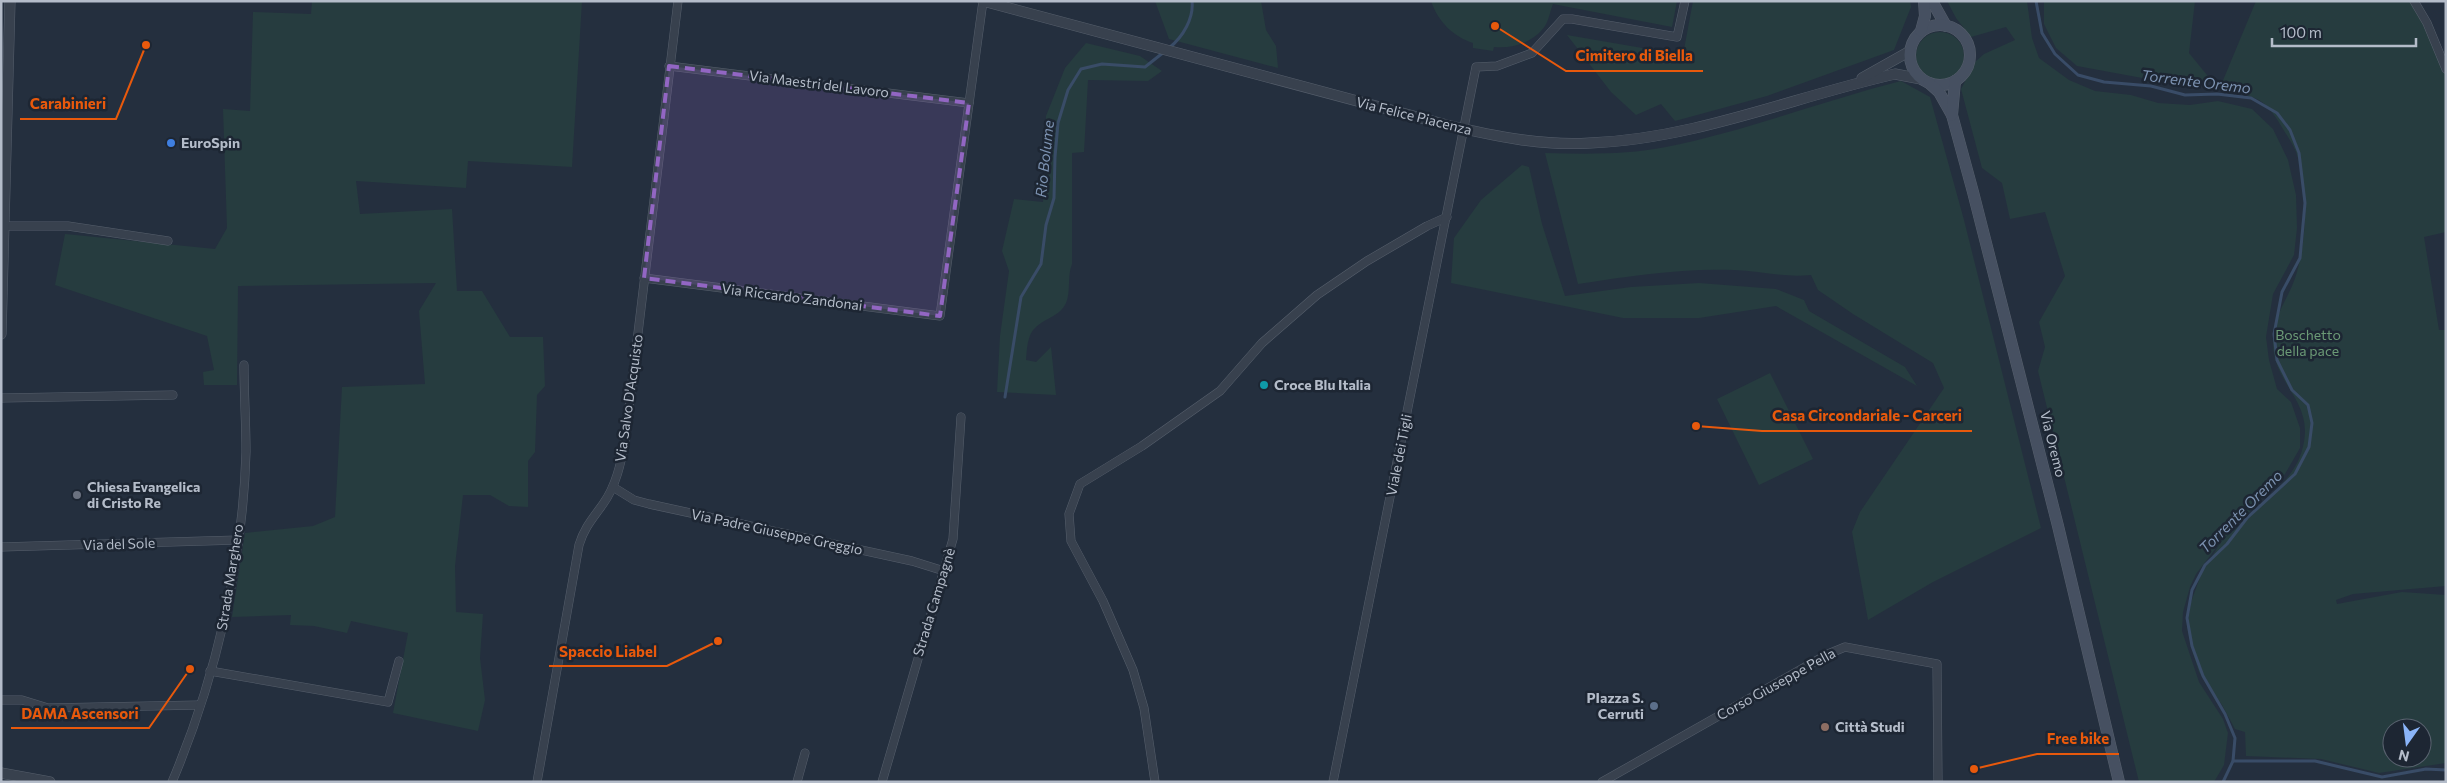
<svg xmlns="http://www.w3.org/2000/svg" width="2447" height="783" font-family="Commissioner,sans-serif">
  <rect width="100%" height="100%" fill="#242f3e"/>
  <!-- green -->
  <g fill="#263c3f" fill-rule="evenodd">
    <polygon points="312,1 582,1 572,167 468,161 466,188 356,181 360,214 452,209 457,291 482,291 510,337 543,337 545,386 537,395 535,452 528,461 528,507 509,506 490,495 463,495 455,566 456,612 483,614 480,658 485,700 478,731 393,713 408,633 351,621 347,633 314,626 290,625 291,615 232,617 245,533 313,526 335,517 342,387 425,384 419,311 436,283 238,286 237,385 204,385 203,372 214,370 207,336 55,285 65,234 215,249 227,228 223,109 250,111 253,12 311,14"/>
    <polygon points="1155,1 1261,1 1266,30 1276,46 1278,68 1169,39"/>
    <path d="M1431 1H1677L1672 27 1553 4C1550 11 1549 20 1545 26 1534 42 1513 49 1494 47L1493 51 1473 48V43C1454 37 1438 22 1431 1Z"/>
    <polygon points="1693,1 1910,1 1911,7 1894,50 1767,96 1675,121 1661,104 1636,115 1611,92 1567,35 1683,55"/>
    <path d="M1947 1H2027L2032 38 2039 58 2069 80 2095 91 2131 95 2158 103 2190 105 2218 101 2252 109 2273 129 2288 160 2296 195 2297 228 2294 255 2273 294 2266 337 2269 360 2277 389 2291 402 2300 428V448L2285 474 2224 539C2244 522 2290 482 2299 459 2322 401 2271 389 2273 339 2273 315 2291 295 2297 272 2307 235 2309 189 2296 152 2293 144 2287 136 2283 129 2277 119 2269 106 2259 100 2247 94 2231 91 2219 90L2256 1H2415L2446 69V232L2424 237 2439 330H2446V586L2353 594 2336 600 2337 604 2402 592 2446 595V763L2379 773 2321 759 2246 756 2245 732 2235 729 2222 705 2199 672 2192 650 2187 627 2191 602 2202 572 2223 539 2196 574 2190 587 2183 612 2182 631 2199 682 2223 719 2228 733 2224 765 2214 782H2139L2038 371 2045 347 2039 322 2065 276 2045 212 2010 219 2002 183 1982 168 1961 89 1976 61 1984 54 2015 40 2006 27 1971 37 1956 18ZM2392 728H2422V758H2392Z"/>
    <polygon points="2044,1 2195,1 2189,53 2211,80 2191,87 2077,66 2056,48 2044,24"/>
    <circle cx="1940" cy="56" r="24"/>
    <path d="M1086 43 1140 56 1162 71 1148 81 1088 80 1084 152 1072 153V264C1067 276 1071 292 1066 303 1059 317 1047 317 1036 327 1027 334 1027 350 1026 360L1036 362 1051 347 1056 395 997 392 1000 336 1009 271 1002 251 1014 199 1043 202 1046 116 1065 68Z"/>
    <path d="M1901 81 1930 97 1964 220 2041 528 1933 582 1868 620 1852 532 1860 512 1944 388 1933 363 1853 314 1818 290 1811 275C1784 278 1761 271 1734 270 1682 268 1629 276 1578 284L1545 153C1585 154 1626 155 1666 147 1746 131 1822 101 1901 81Z"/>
    <polygon points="1522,165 1529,167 1542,224 1565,296 1631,287 1699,283 1776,289 1804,300 1809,311 1905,367 1917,386 1776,306 1699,318 1623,318 1451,283 1454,238 1481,200"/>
    <polygon points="1770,373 1813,459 1759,485 1717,399"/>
  </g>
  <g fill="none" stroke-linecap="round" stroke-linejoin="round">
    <!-- stream -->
    <g stroke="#394c67" stroke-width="3">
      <polyline points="2036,1 2042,33 2055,54 2078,75 2104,82 2151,86 2185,95 2217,94 2251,98 2277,113 2290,130 2299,153 2305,203 2300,258 2282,292 2274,334 2277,360 2292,390 2308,405 2312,423 2309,447 2295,474 2247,518 2227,544 2205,565 2192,590 2187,618 2192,646 2203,676 2225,714 2235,738 2233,761 2223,782"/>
      <path d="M1169 48C1183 37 1194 18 1192 1"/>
      <polyline points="1005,397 1021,297 1041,264 1046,225 1054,198 1055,157 1058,123 1068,90 1081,69 1102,64 1145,67 1164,52"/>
      <polyline points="2233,761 2315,761 2382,777 2426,769 2446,770"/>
    </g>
    <!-- minor casing -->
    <g stroke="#565f6c" stroke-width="9">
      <g id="minor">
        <polyline points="2414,1 2427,23 2446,69"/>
        <polyline points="669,66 969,103"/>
        <polyline points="4,226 68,226 168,241"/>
        <polyline points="644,278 940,316 983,1"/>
        <polyline points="1,398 173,395"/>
        <polyline points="613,487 634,500 649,504 912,561 944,571"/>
        <polyline points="1,547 238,540"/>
        <polyline points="210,671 388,702 399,661"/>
        <polyline points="1,700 22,700 48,708 200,705"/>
        <path d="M172 782C215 681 243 562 246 452 246 423 244 394 244 365"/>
        <path d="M537 782 579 545C584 528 593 518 603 504 616 486 621 463 625 441L678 1"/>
        <polyline points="797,782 805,753"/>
        <polyline points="882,782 953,539 961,417"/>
        <polyline points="1155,782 1144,708 1133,670 1103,601 1071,541 1069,514 1080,484 1142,446 1220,391 1262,343 1317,295 1367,261 1427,226 1447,217"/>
        <polyline points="1333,782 1476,67 1497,66 1532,53 1563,19 1572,19 1677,37 1685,1"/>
        <polyline points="1602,782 1828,654 1845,647 1937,664 1938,782"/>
      </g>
    </g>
    <!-- tertiary casing -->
    <g stroke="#565f6c" stroke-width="11">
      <g id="tertiary">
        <path d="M983 1 1447 125C1494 136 1541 146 1590 143 1695 139 1793 97 1895 74L1921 79"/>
        <polyline points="1862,78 1910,51"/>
        <polyline points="1,334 10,1"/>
        <polyline points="1,773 50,782"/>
      </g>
    </g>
    <!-- secondary casing -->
    <g stroke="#565f6c" stroke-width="12">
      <g id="secondary">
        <polyline points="1932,1 1946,26"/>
        <circle cx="1940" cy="55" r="30"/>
        <polyline points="1921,31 1925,16 1924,1"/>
        <polyline points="1929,83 1939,92 1952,115 1973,192 2058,526 2119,782"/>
        <polyline points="1952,115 1955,81"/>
      </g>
    </g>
    <!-- minor -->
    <use href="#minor" stroke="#38414e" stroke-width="8"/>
    <!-- tertiary -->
    <use href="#tertiary" stroke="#38414e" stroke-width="10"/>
    <!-- secondary -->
    <use href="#secondary" stroke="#465061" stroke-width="11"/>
  </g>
  <!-- marked area -->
  <path fill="#9266c3" fill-opacity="0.2" stroke="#9266c3" stroke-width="4" stroke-dasharray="10 6" stroke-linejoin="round" d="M669 66 969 103 940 316 644 278Z"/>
  <!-- markers -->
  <circle fill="#3f7fe0" stroke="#1d2633" stroke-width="2" cx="171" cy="143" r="5"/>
  <circle fill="#0f9aa8" stroke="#1d2633" stroke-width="2" cx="1264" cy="385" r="5"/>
  <circle fill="#6b7280" stroke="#1d2633" stroke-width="2" cx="77" cy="495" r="5"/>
  <circle fill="#5c6f8a" stroke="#1d2633" stroke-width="2" cx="1654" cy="706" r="5"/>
  <circle fill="#8d6e63" stroke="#1d2633" stroke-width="2" cx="1825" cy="727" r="5"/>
  <g text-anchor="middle" stroke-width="5" stroke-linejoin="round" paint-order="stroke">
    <!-- street labels -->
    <g font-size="14" fill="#b4bcc9" stroke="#1d2633">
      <text transform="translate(819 84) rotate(7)" y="5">Via Maestri del Lavoro</text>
      <text transform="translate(1414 116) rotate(14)" y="5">Via Felice Piacenza</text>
      <text transform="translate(792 297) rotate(7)" y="5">Via Riccardo Zandonai</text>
      <text transform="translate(629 398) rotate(-82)" y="5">Via Salvo D'Acquisto</text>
      <text transform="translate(2053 444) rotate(76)" y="5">Via Oremo</text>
      <text transform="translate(1399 455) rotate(-79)" y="5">Viale dei Tigli</text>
      <text transform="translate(777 532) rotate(12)" y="5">Via Padre Giuseppe Greggio</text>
      <text transform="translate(119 544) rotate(-2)" y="5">Via del Sole</text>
      <text transform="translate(230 577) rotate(-81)" y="5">Strada Marghero</text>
      <text transform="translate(934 602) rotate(-73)" y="5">Strada Campagnè</text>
      <text transform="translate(1776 684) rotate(-29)" y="5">Corso Giuseppe Pella</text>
    </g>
    <!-- poi labels -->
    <g font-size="14" font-weight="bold" fill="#b4bcc9" stroke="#1d2633" text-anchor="start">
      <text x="181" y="148">EuroSpin</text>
      <text x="1274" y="390">Croce Blu Italia</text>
      <text x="87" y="492">Chiesa Evangelica<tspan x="87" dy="16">di Cristo Re</tspan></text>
      <text x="1644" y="703" text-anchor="end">PIazza S.<tspan x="1644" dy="16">Cerruti</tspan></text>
      <text x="1835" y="732">Città Studi</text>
    </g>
    <!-- park labels -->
    <g font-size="14" fill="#6b9a76" stroke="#1d2633">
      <text x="2308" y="340">Boschetto<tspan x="2308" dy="16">della pace</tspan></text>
    </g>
    <!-- water labels -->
    <g font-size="15" font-style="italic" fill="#7c92b1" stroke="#1d2633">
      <text transform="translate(2196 82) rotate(7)" y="5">Torrente Oremo</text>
      <text transform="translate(1045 159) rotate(-84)" y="5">Rio Bolume</text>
      <text transform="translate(2241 512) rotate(-45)" y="5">Torrente Oremo</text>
    </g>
  </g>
  <!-- callouts -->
  <path fill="none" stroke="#e8590c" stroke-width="2" d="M1495 26L1566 71H1703M146 45L116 119H20M1696 426L1762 431H1972M718 641L667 666H549M190 669L149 728H11M1974 769L2037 754H2119"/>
  <g fill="#e8590c" stroke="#1d2633" stroke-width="2">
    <circle cx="1495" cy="26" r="5"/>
    <circle cx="146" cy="45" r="5"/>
    <circle cx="1696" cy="426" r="5"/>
    <circle cx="718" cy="641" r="5"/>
    <circle cx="190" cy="669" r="5"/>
    <circle cx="1974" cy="769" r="5"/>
  </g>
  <g font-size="15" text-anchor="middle" font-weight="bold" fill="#e8590c" stroke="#1d2633" stroke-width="5" stroke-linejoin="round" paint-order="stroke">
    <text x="1634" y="61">Cimitero di Biella</text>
    <text x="68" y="109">Carabinieri</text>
    <text x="1867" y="421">Casa Circondariale - Carceri</text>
    <text x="608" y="657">Spaccio Liabel</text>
    <text x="80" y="719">DAMA Ascensori</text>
    <text x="2078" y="744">Free bike</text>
  </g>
  <!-- border -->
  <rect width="2447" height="783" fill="none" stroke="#b4bcc9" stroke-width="5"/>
  <!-- north arrow -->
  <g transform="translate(2407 743) rotate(194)"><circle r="24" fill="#1d2633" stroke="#59626f"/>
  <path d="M0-4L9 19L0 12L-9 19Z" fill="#8ab4f8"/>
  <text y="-8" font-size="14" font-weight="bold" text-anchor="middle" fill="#b4bcc9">N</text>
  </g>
  <!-- scale -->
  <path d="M2272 38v8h144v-8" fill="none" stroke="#b4bcc9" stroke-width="2.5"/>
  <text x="2280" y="38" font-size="15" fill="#b4bcc9" stroke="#1d2633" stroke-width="4" paint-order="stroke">100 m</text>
</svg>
